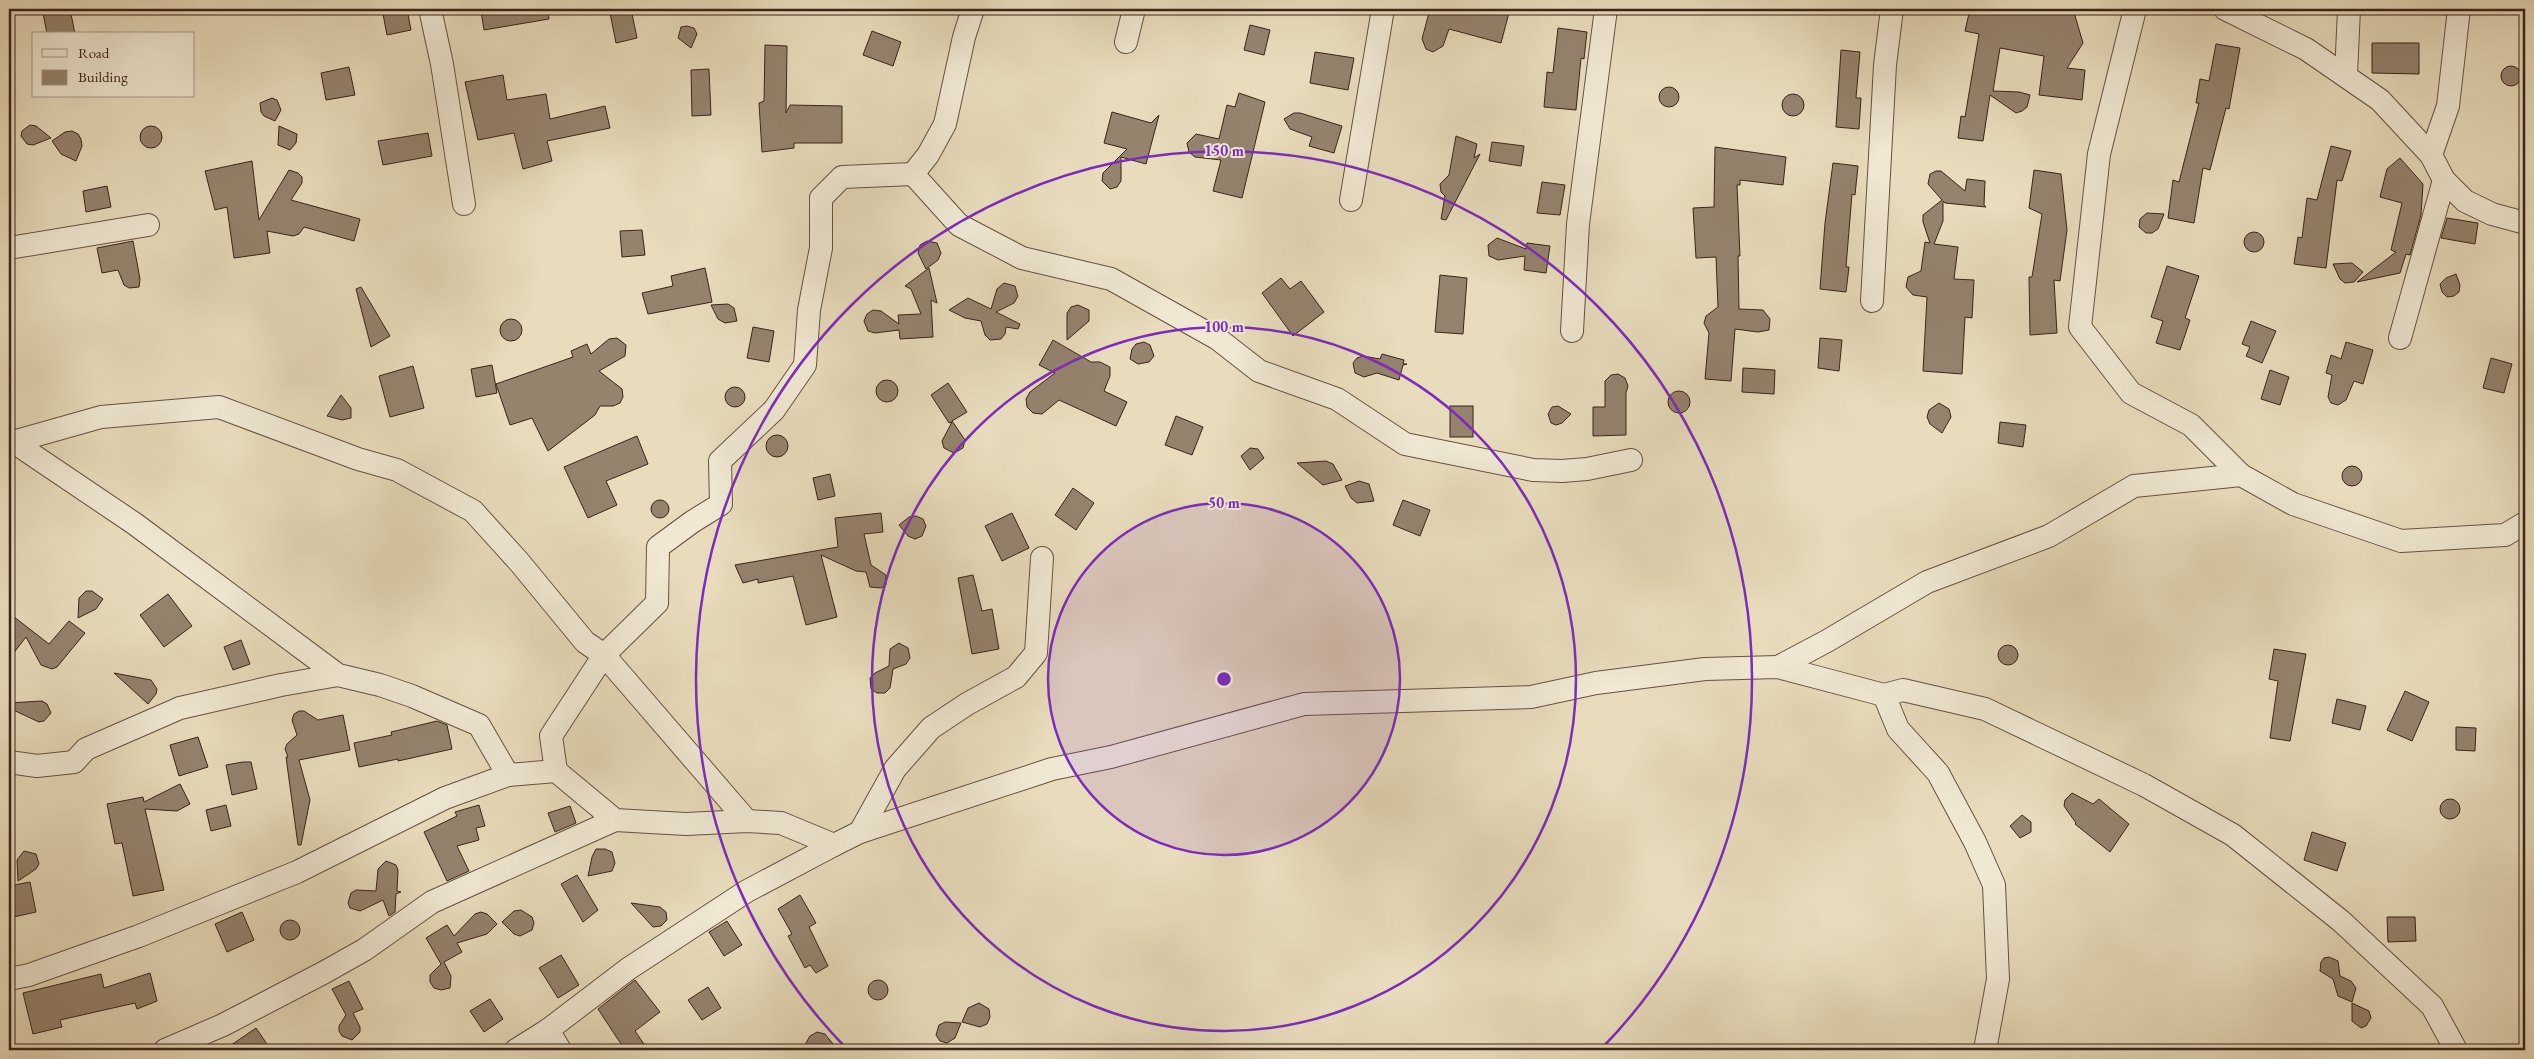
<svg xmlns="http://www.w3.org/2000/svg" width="2534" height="1059" font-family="'EB Garamond',serif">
  <rect width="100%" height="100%" fill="#e8dcbc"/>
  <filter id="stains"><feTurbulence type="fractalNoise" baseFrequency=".004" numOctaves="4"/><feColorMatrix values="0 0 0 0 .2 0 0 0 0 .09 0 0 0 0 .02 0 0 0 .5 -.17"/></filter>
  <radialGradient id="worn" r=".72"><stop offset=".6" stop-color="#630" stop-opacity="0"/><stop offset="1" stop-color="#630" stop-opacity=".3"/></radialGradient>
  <!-- building -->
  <g fill="#95836e" stroke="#3b2319">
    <polygon points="64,9 70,9 75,34 47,34 43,13"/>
    <polygon points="382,9 407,9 411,30 387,35"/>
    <polygon points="492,9 548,9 549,19 484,30 481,11"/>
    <polygon points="631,9 637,38 616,43 610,13"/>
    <polygon points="1430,9 1510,9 1501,43 1449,29 1443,46 1433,52 1426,49 1422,39"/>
    <polygon points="1970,9 2073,9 2083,43 2067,68 2085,70 2082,100 2039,95 2044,56 2000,48 1993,91 2019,92 2030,95 2027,107 2022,111 2016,113 1990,95 1983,141 1958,138 1961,116 1965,117 1979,34 1965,31"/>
    <polygon points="1250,25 1270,30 1264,55 1244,50"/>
    <polygon points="687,26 694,28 697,34 691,48 678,38 681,27"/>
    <polygon points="1558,28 1587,32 1584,59 1581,58 1576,110 1544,107 1547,72 1553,73"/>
    <polygon points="872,31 901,42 893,66 863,55"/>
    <polygon points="2372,43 2419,43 2419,74 2372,73"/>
    <polygon points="2216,44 2240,48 2229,109 2226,108 2210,170 2203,168 2194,223 2168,218 2173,180 2179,182 2199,103 2196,103 2200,79 2209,81"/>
    <polygon points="765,45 787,46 786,113 790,105 842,106 842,143 794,143 794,148 762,152 759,103 764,101"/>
    <polygon points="1841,50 1860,52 1856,98 1861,98 1859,129 1836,127"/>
    <polygon points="1315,52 1354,58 1348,90 1310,83"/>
    <circle cx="2511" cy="76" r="10"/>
    <polygon points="349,67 355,95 326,100 321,73"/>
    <polygon points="709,69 711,115 692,116 691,70"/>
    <polygon points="503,75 507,100 546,94 550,119 605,106 610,128 547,141 552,161 523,169 514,133 478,140 465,82"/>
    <circle cx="1669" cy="97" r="10"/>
    <polygon points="1239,93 1265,102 1242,198 1213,191 1221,160 1195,157 1189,152 1187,143 1196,134 1219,139 1227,105 1235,107"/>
    <circle cx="1793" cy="105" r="11"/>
    <polygon points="272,98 277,100 281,110 275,121 264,116 261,112 260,103"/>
    <polygon points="1112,112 1151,123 1159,115 1146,164 1121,157 1121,181 1117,187 1110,189 1102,181 1103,173 1127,149 1104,143"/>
    <polygon points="1294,113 1300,113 1342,126 1334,153 1309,146 1312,137 1290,129 1284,119"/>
    <polygon points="30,125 36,126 51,138 33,145 27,144 21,136 22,131"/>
    <circle cx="151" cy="137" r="11"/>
    <polygon points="279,126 297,134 296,143 290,150 278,145"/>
    <polygon points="72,131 78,134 81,139 82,146 76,161 61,154 52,141 65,132"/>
    <polygon points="428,133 432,156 383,165 378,141"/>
    <polygon points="1456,136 1477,144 1474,158 1480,154 1446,220 1441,219 1445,196 1441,192 1440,184 1449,175"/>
    <polygon points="1492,142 1524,146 1521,166 1489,161"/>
    <polygon points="2331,146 2351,151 2342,181 2337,180 2326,268 2294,264 2298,237 2302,238 2307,198 2317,200"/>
    <polygon points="1715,147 1786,157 1783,185 1740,180 1740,185 1737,185 1740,256 1738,256 1739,309 1763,310 1770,319 1769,330 1758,332 1735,329 1731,381 1705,379 1709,333 1704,323 1706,316 1718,307 1716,257 1696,258 1693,208 1714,207"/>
    <polygon points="2400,158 2423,184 2421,215 2410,255 2406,254 2400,273 2357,282 2396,252 2391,250 2402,203 2380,197 2387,169"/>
    <polygon points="252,161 259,220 289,170 298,173 302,177 302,183 291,200 360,219 354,241 304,227 299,234 293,236 267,231 270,253 234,258 227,207 215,210 205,171"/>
    <polygon points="1833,163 1858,166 1855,195 1852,194 1846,267 1849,267 1846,292 1820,289 1825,223"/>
    <polygon points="2034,170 2061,174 2067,230 2060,281 2054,280 2057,333 2030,335 2029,277 2032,277 2042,214 2029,208"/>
    <polygon points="1936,171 1941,171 1965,191 1967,179 1985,181 1984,205 1986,207 1945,203 1943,201 1943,221 1934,244 1958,247 1954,279 1974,280 1972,318 1965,317 1962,374 1923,371 1927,297 1913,295 1906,287 1908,277 1921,271 1925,242 1930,243 1923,222 1923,215 1942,200 1928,184 1930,174"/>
    <polygon points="1542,182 1565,185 1560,215 1537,213"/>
    <polygon points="107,186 111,207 86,212 83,191"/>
    <polygon points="2147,213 2164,214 2158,229 2152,233 2146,233 2139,227 2140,219"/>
    <polygon points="2447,218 2478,223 2475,244 2441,238"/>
    <polygon points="642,230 645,255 622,257 620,231"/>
    <circle cx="2254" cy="242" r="10"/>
    <polygon points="1497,238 1526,249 1527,243 1550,246 1546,273 1524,270 1525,256 1498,260 1489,256 1488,245"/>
    <polygon points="133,241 140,279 139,287 129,288 124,285 118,270 102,273 97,248"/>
    <polygon points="927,241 937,243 941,253 938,260 926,269 918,253 920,245"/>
    <polygon points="2352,263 2363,272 2354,282 2345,283 2340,279 2333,264"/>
    <polygon points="2167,266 2199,276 2185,318 2190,320 2180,350 2156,343 2163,321 2151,317"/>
    <polygon points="705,268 712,302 648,314 642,293 673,286 671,276"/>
    <polygon points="929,268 937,303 931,300 933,337 900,339 899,330 875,333 868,331 864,321 867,314 873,310 881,311 899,324 898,315 921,314 911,289 905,286"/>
    <polygon points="2456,274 2460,285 2459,292 2454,296 2447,297 2442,292 2440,284 2446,278"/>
    <polygon points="1440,275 1467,278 1463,334 1435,332"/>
    <polygon points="1281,278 1290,289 1301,281 1324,312 1293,336 1262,293"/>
    <polygon points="1004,283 1015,286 1018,296 1014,303 996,312 1020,324 1018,329 1006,327 1005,334 1001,339 990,340 985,335 981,321 965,318 949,310 968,298 991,309 997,289"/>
    <polygon points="361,287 390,336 371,347 356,289"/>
    <polygon points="728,304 734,308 737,321 725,323 718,319 711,305"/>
    <polygon points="1078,305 1089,310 1089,321 1067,340 1067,313 1071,307"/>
    <circle cx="511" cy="330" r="11"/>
    <polygon points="2251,321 2276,331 2262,363 2246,356 2250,347 2242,344"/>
    <polygon points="753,327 774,331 769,362 747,358"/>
    <polygon points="617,338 626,345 625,356 599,371 622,389 623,397 620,403 613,406 600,406 595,415 548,451 532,418 510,425 496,384 573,357 571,351 587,344 591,354 609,339"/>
    <polygon points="1820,338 1842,340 1839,371 1818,368"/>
    <polygon points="1053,340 1091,362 1100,362 1110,367 1110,376 1104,391 1127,402 1116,426 1059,400 1042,414 1033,413 1027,407 1026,399 1030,392 1055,373 1039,365"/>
    <polygon points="1144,342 1150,345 1154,356 1149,362 1138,364 1130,359 1132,349 1136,344"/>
    <polygon points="2346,342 2373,350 2363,384 2354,381 2346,400 2338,405 2331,403 2328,397 2332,375 2326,373 2331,355 2341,359"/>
    <polygon points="1382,354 1404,360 1403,364 1407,364 1403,365 1399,380 1377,373 1364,377 1355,373 1353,363 1357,358 1363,356 1380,359"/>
    <polygon points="2491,358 2512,364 2504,393 2483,388"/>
    <polygon points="492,365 497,393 476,397 471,369"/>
    <polygon points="413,366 424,408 390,417 379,376"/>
    <polygon points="1743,368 1775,370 1774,394 1742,392"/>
    <polygon points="2270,370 2289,377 2280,405 2261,399"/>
    <polygon points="1618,374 1625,378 1628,386 1626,393 1626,435 1593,436 1593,407 1605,407 1605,381 1611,375"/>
    <circle cx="887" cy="391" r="11"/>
    <polygon points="948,383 967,412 952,421 965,440 963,448 954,453 944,448 942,441 952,422 949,423 931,395"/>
    <circle cx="735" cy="397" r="10"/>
    <circle cx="1679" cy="402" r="11"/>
    <polygon points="341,395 351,408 351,418 342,420 327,416"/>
    <polygon points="1939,403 1949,409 1951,417 1942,433 1930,424 1927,417 1929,410"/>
    <rect x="1450" y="406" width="23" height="31"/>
    <polygon points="1558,406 1571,414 1562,423 1556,425 1551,423 1548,414 1552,407"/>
    <polygon points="1176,416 1203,427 1192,455 1165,445"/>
    <polygon points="2000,422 2026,425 2023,447 1998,443"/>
    <circle cx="777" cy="446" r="11"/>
    <polygon points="637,436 648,464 606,481 617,505 588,518 564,467"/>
    <polygon points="1250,448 1258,449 1264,458 1250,470 1241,456"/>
    <polygon points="1326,461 1333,464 1342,480 1323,485 1297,463"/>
    <circle cx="2352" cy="476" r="10"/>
    <polygon points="830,474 835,496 818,500 813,478"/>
    <polygon points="1359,481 1369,484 1374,501 1357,503 1351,498 1345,486"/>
    <polygon points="1073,488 1094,503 1076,530 1055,515"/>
    <circle cx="660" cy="509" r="9"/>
    <polygon points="1403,500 1430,510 1420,536 1393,525"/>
    <polygon points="881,513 883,532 864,534 871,565 886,575 886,585 881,588 870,587 866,572 856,571 821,555 837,617 806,625 793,576 758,583 758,579 743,583 735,565 838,547 835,518"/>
    <polygon points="1012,513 1029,548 1002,561 985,526"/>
    <polygon points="916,516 923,519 926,526 922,536 915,539 908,536 899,525 909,517"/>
    <polygon points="973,575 982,611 992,609 999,649 972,654 958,578"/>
    <polygon points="86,591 92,591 103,599 96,609 78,618 79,598"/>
    <polygon points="168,594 192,626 164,647 140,615"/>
    <polygon points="9,613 49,644 69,621 85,633 57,667 52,669 41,665 26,637 9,659"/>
    <polygon points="241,640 250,664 233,670 224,647"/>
    <polygon points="899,643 908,648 910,658 906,664 893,669 890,688 885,693 877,693 871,689 870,678 875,673 889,666 890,649"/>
    <circle cx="2008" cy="655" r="10"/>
    <polygon points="2274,649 2306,654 2290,741 2270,738 2278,681 2269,679"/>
    <polygon points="114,673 151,680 157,689 156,694 148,704"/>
    <polygon points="2405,691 2429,702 2412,741 2387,730"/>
    <polygon points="2337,699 2366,706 2360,730 2332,723"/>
    <polygon points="42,701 47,704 51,713 44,721 39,722 9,708 9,703"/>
    <polygon points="299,711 304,711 318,720 343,715 350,750 299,760 310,800 301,845 298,845 286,757 288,757 285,749 287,744 297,735 292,720 294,714"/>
    <polygon points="437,721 447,725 452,749 398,761 398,759 359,767 354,743 392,735 391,732"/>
    <polygon points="2456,727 2476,728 2475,751 2456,750"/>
    <polygon points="198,737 208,767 179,776 170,745"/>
    <polygon points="243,762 251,762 257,789 232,795 226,765"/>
    <polygon points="180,784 190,804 177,811 145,809 164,890 133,896 122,843 115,844 107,804 143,797 144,802"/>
    <polygon points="2072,793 2093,804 2099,799 2129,824 2110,852 2075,824 2076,823 2064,806 2065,800"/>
    <circle cx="2450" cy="809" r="10"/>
    <polygon points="226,805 231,826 211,831 206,810"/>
    <polygon points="479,805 485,826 476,828 479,840 457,846 469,871 447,881 424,832 457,816 455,812"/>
    <polygon points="570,806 576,823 555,832 548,813"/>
    <polygon points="2022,815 2031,822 2031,832 2020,838 2010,826"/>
    <polygon points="2312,832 2346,843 2337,871 2304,860"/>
    <polygon points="596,849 605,849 612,852 615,863 612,871 588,876 592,857"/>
    <polygon points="24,851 36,854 39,864 36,869 18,881 17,860"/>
    <polygon points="386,861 396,865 398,870 397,891 401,892 396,894 395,912 389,916 383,900 360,911 350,908 348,903 351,893 356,890 376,891 378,869"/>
    <polygon points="577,875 598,910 583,922 561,884"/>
    <polygon points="30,882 36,912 9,918 9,886"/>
    <polygon points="800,895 816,923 809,927 828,966 816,973 810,965 805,968 788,936 792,934 778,909"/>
    <polygon points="631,903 660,907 666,912 667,920 661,926 653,927"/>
    <polygon points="521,910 532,917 534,923 532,930 520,936 514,934 502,922 514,911"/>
    <polygon points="242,912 254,940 227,952 215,924"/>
    <polygon points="481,912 487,914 497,924 487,934 457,943 462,952 444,962 451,976 450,988 441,990 434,988 430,982 430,975 441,964 426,938 447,925 454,936 475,914"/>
    <polygon points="2387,917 2415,917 2416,941 2388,942"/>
    <circle cx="290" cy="930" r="10"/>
    <polygon points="727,921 742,945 724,956 709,932"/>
    <polygon points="561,955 579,985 558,998 539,968"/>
    <polygon points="2329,957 2338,961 2340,976 2351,981 2356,988 2352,1002 2338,996 2333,979 2320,971 2321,962 2324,958"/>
    <polygon points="150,973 157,1001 137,1009 135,1003 60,1020 62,1027 33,1034 23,993 101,974 104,988"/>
    <polygon points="635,980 660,1012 635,1031 648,1050 625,1050 598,1009"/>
    <circle cx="878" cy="990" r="10"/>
    <polygon points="349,981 363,1009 353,1013 360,1027 360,1032 352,1040 342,1036 339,1031 339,1026 346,1015 332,989"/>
    <polygon points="708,987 721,1008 702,1020 688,1000"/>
    <polygon points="490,999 503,1019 484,1032 470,1011"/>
    <polygon points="979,1003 989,1009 990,1017 987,1024 980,1027 962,1022 968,1008"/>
    <polygon points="2352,1003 2369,1011 2371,1018 2366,1026 2361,1028 2352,1021"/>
    <polygon points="945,1022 961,1023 955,1038 947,1043 940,1041 936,1035 939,1025"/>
    <polygon points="256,1028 271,1050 224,1050"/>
    <polygon points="817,1032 825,1034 838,1050 802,1050 810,1036"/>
  </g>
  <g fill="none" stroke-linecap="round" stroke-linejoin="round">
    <!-- street casing -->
    <g stroke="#665142" stroke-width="24">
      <g id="street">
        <polyline points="430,9 442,64 464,204"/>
        <polyline points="2135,9 2099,154 2080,327 2131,393 2191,425 2241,475"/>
        <polyline points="2225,9 2306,49 2380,100 2431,155 2444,180 2465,201 2492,214 2525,223"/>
        <polyline points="1126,42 1134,9"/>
        <polyline points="2346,75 2349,9"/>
        <polyline points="2431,155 2448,106 2459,9"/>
        <polyline points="913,174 959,225 1022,258 1111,279 1218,339 1259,371 1337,399 1405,444 1533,470 1562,471 1587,469 1631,460"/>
        <polyline points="1351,200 1383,9"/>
        <polyline points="9,248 148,225"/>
        <polyline points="1872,301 1885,65 1892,9"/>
        <polyline points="1572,331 1578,224 1606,9"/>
        <polyline points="2400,338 2444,180"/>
        <polyline points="9,443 101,417 219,407 358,459 397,470 473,511 520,563 585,642 604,655 747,821"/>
        <polyline points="15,443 135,524 338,675 380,685 412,696 479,725 508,775"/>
        <polyline points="1778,667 1827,641 1927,582 2049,536 2134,486 2241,475 2293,504 2401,541 2505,535 2525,523"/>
        <polyline points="1884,695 1898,729 1938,773 1975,842 1994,885 1998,979 1985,1050"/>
        <polyline points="9,762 37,766 74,762 86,749 180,708 281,685 338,675"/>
        <polyline points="556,771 551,736 604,655 657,603 658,547 692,522 721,504 720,461 774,410 805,365 809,310 821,248 821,198 842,177 913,174 928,155 945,124 964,37 973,9"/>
        <polyline points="860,832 895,769 931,728 967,704 1016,677 1036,653 1042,558"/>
        <polyline points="9,979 29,975 139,936 297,872 445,798 508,775 556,771 615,820 686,824 747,821 781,823 834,845 860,832 1052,769 1111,757 1304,704 1531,697 1596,683 1705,669 1778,667 1884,695 1903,690 1985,709 2144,785 2233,835 2341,921 2432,1006 2456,1050"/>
        <polyline points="548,1030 560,1050"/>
        <polyline points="165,1050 223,1025 323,973 364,950 432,902 615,820"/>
        <polyline points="516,1050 548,1030 628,969 747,891 834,845"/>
      </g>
    </g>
    <!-- street -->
    <use href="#street" stroke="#f0e8d3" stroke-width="22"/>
  </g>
  <!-- distance rings -->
  <circle cx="1224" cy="679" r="176" fill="#7b2cbf" fill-opacity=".12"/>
  <g fill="none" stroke="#7b2cbf" stroke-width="2.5">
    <circle cx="1224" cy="679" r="176"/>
    <circle cx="1224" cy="679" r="352"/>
    <path d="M847 1049A528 528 0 1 1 1601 1049"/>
  </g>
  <circle cx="1224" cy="679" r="8" fill="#7b2cbf" stroke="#f0e8d3" stroke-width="2.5"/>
  <g font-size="15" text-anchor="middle" font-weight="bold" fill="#7b2cbf" stroke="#f0e8d3" stroke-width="4" stroke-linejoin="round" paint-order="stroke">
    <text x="1224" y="156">150 m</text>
    <text x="1224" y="332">100 m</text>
    <text x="1224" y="508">50 m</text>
  </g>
  <!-- margin -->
  <rect width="2534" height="1059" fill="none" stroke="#e8dcbc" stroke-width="30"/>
  <rect x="10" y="10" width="2514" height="1039" fill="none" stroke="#3b2319" stroke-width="2.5"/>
  <rect x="15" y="15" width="2504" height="1029" fill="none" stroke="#3b2319"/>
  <!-- legend -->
  <rect x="32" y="32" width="162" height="65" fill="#f0e8d3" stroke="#a89989"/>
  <rect x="42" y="49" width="25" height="8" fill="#f0e8d3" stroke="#a89989"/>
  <text x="78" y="58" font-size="15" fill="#3b2319">Road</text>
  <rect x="42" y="70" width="25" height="15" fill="#95836e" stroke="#a89989"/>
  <text x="78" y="82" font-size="15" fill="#3b2319">Building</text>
  <rect width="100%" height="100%" filter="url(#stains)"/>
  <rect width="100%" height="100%" fill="url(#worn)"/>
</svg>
